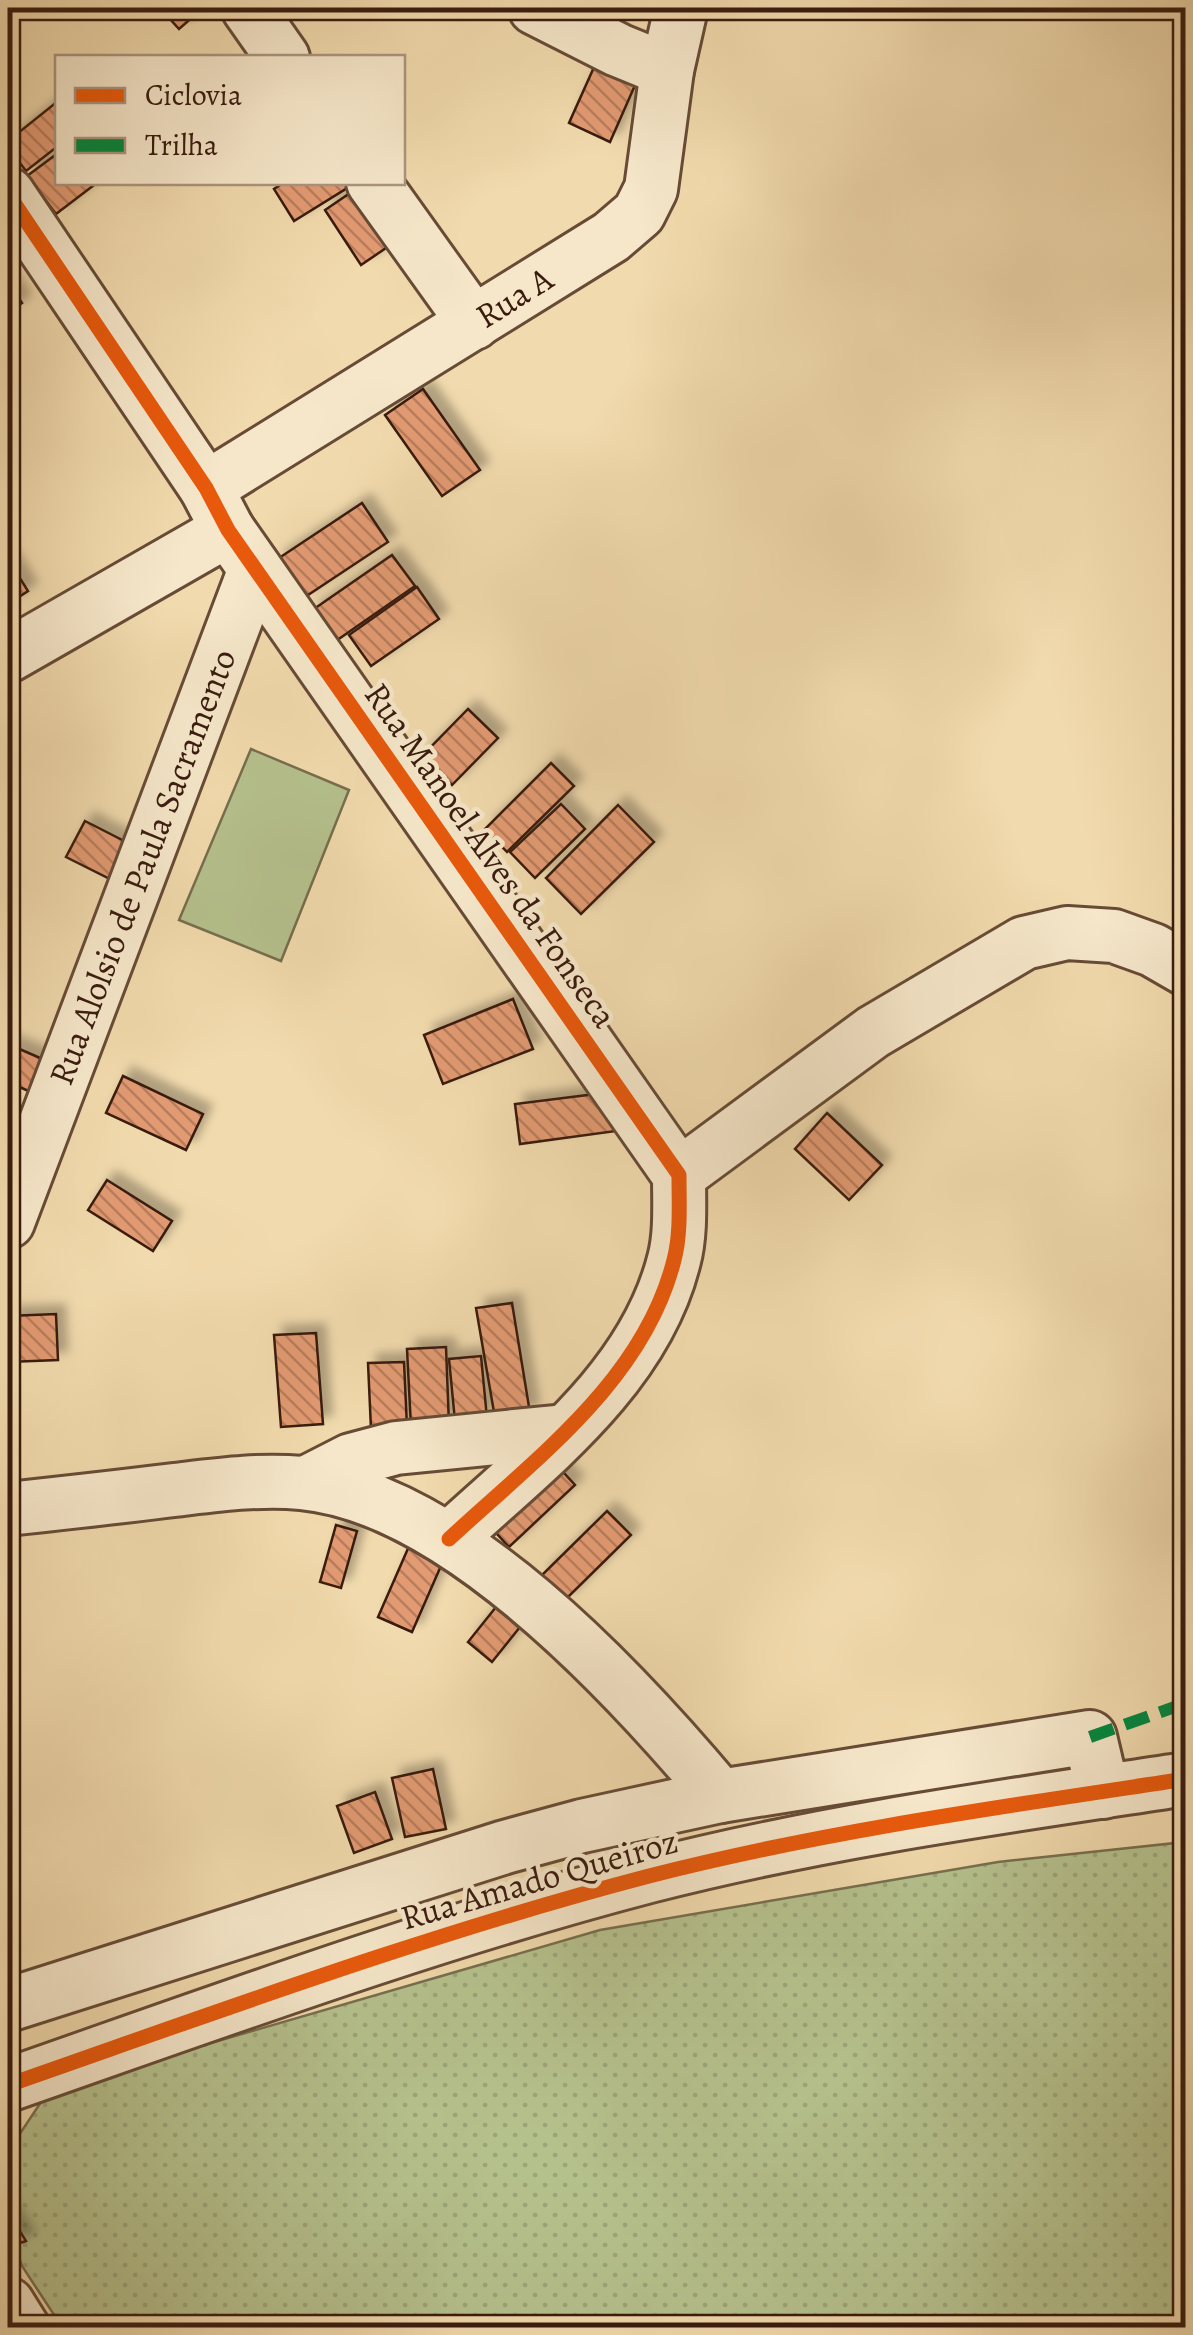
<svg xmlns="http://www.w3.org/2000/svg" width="1193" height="2335" font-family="Alegreya,serif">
  <defs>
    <pattern id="grass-dots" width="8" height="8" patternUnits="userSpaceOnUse" patternTransform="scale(2.5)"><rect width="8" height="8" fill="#b5c18d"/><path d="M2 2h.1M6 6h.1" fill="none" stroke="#9ca578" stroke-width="1.8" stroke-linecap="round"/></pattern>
    <pattern id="building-back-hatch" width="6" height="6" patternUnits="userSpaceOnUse" patternTransform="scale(2.5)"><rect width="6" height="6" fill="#e29a72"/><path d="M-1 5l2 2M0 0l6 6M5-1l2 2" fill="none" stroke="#b87d5c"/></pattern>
    <filter id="shadow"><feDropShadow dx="9" dy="-9" stdDeviation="5" flood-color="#0004"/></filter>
  </defs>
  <rect width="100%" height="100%" fill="#f1daad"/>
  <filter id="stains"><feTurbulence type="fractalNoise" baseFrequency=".002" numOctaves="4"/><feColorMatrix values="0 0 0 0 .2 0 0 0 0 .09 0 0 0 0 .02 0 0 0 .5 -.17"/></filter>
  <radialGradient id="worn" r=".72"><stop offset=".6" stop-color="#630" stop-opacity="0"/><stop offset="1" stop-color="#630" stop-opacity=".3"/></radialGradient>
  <!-- grass -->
  <polygon fill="url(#grass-dots)" stroke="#776e4e" stroke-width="2.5" points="1185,1842 1185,2327 62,2327 22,2266 8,2227 8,2160 17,2138 49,2090 600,1930 998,1862"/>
  <!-- pitch -->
  <polygon fill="#b5c18d" stroke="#776e4e" stroke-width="2.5" points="251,749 349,790 281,961 179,920"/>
  <!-- building -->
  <g fill="url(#building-back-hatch)" stroke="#391b0f" stroke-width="2.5" filter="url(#shadow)">
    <polygon points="160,8 203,8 179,29"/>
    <polygon points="595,65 636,83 610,142 569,123"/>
    <polygon points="58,101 58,146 26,171 8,147 8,141"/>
    <polygon points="58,153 58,182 98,182 56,214 27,176"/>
    <polygon points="285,182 350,182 352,185 294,221 274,189"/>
    <polygon points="353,191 389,246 361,265 325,210"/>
    <polygon points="8,282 22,303 8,313"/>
    <polygon points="423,389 480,470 442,496 385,415"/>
    <polygon points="362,503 388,542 302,599 276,560"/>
    <polygon points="392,555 415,586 333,643 311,611"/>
    <polygon points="8,559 28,591 8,604"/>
    <polygon points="417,587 439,619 371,666 349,635"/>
    <polygon points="468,709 498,738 452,785 422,756"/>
    <polygon points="551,763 574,786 507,852 485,829"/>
    <polygon points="561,804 585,829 535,878 510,852"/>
    <polygon points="618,805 654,842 581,914 546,878"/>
    <polygon points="85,821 130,844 112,880 66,857"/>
    <polygon points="513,999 533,1049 443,1084 424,1035"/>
    <polygon points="8,1044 47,1061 33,1093 8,1082"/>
    <polygon points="123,1076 203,1114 186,1150 106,1113"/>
    <polygon points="612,1092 616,1131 520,1144 515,1104"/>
    <polygon points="827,1113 882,1165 849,1200 795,1149"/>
    <polygon points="107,1180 172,1221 153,1251 88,1210"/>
    <polygon points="512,1303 530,1413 495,1418 476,1308"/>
    <polygon points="56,1314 58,1360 8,1362 8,1316"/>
    <polygon points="316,1333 323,1424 281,1427 274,1335"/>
    <polygon points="446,1347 449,1425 411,1427 407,1349"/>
    <polygon points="481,1356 487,1418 455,1421 449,1359"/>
    <polygon points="404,1362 407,1427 371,1429 368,1363"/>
    <polygon points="553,1461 575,1485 509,1547 486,1522"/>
    <polygon points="607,1511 631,1535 564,1601 540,1577"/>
    <polygon points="336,1525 357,1531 341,1588 320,1582"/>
    <polygon points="410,1544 444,1559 412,1632 378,1617"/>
    <polygon points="500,1602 524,1622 492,1662 468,1642"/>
    <polygon points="433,1769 446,1829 405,1837 392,1778"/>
    <polygon points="375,1792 392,1839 354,1853 337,1806"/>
    <polygon points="8,2212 26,2241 8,2247"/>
  </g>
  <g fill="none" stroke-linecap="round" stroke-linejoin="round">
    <!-- minor casing -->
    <g stroke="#674b36" stroke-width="58">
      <g id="minor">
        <polyline points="248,8 283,58"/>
        <polyline points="535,8 618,50 667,70"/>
        <polyline points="373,182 474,323"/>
        <path d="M8 194 206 488 228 530 679 1175C679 1203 681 1234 674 1260 644 1380 535 1459 449 1539"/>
        <polyline points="206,488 611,237 639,213 651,189 667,70 681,8"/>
        <polyline points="8,656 228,530"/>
        <polyline points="679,1175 873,1032 1024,943 1067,933 1114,936 1153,950 1186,969"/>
        <polyline points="8,1222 255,569"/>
        <polyline points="306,1483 351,1460 396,1448 565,1431"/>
        <path d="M8 1509C63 1503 118 1497 174 1490 217 1485 259 1479 302 1483 455 1498 626 1684 720 1796"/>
        <polyline points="8,2005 505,1847 582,1826 720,1796 1090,1737 1103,1792"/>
        <path d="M8 2085C220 2011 431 1933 649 1876 824 1831 1007 1806 1186 1779"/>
        <polyline points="8,2304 23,2328"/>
      </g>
    </g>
    <!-- minor -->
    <use href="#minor" stroke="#f6e7ca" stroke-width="52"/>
    <!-- quiet -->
    <polyline stroke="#00873e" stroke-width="12" stroke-dasharray="25 12" stroke-linecap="butt" points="1090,1737 1186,1703"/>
    <!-- cycleway casing -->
    <g stroke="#f6e7ca" stroke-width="21">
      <g id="cycleway">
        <path d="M8 194 206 488 228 530 679 1175C679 1203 681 1234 674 1260 644 1380 535 1459 449 1539"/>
        <path d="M8 2085C220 2011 431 1933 649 1876 824 1831 1007 1806 1186 1779"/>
      </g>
    </g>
    <!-- cycleway -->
    <use href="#cycleway" stroke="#e8590c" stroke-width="15"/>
  </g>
  <g text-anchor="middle" stroke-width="9" stroke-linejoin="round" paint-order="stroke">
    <!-- street labels -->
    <g font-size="35" fill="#391b0f" stroke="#f6e7ca">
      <text transform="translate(514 297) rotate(-32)" y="12">Rua A</text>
      <text transform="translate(491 855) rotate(55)" y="12">Rua Manoel Alves da Fonseca</text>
      <text transform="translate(142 867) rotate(-69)" y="12">Rua Alolsio de Paula Sacramento</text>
      <text transform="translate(539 1879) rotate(-16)" y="12">Rua Amado Queiroz</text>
    </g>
  </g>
  <!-- margin -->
  <rect width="1193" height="2335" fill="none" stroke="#f1daad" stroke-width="40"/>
  <rect x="10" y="10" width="1173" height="2315" fill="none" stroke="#391b0f" stroke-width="5"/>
  <rect x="20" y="20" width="1153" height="2295" fill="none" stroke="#391b0f" stroke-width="2.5"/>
  <!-- legend -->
  <rect x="55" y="55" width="350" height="130" fill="#f6e7ca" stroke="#aa957f" stroke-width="2.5"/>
  <rect x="75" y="88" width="50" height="15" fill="#e8590c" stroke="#aa957f" stroke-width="2.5"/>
  <text x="145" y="105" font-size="30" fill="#391b0f">Ciclovia</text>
  <rect x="75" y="138" width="50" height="15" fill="#00873e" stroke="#aa957f" stroke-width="2.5"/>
  <text x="145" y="155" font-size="30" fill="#391b0f">Trilha</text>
  <rect width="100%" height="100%" filter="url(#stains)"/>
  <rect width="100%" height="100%" fill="url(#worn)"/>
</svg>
